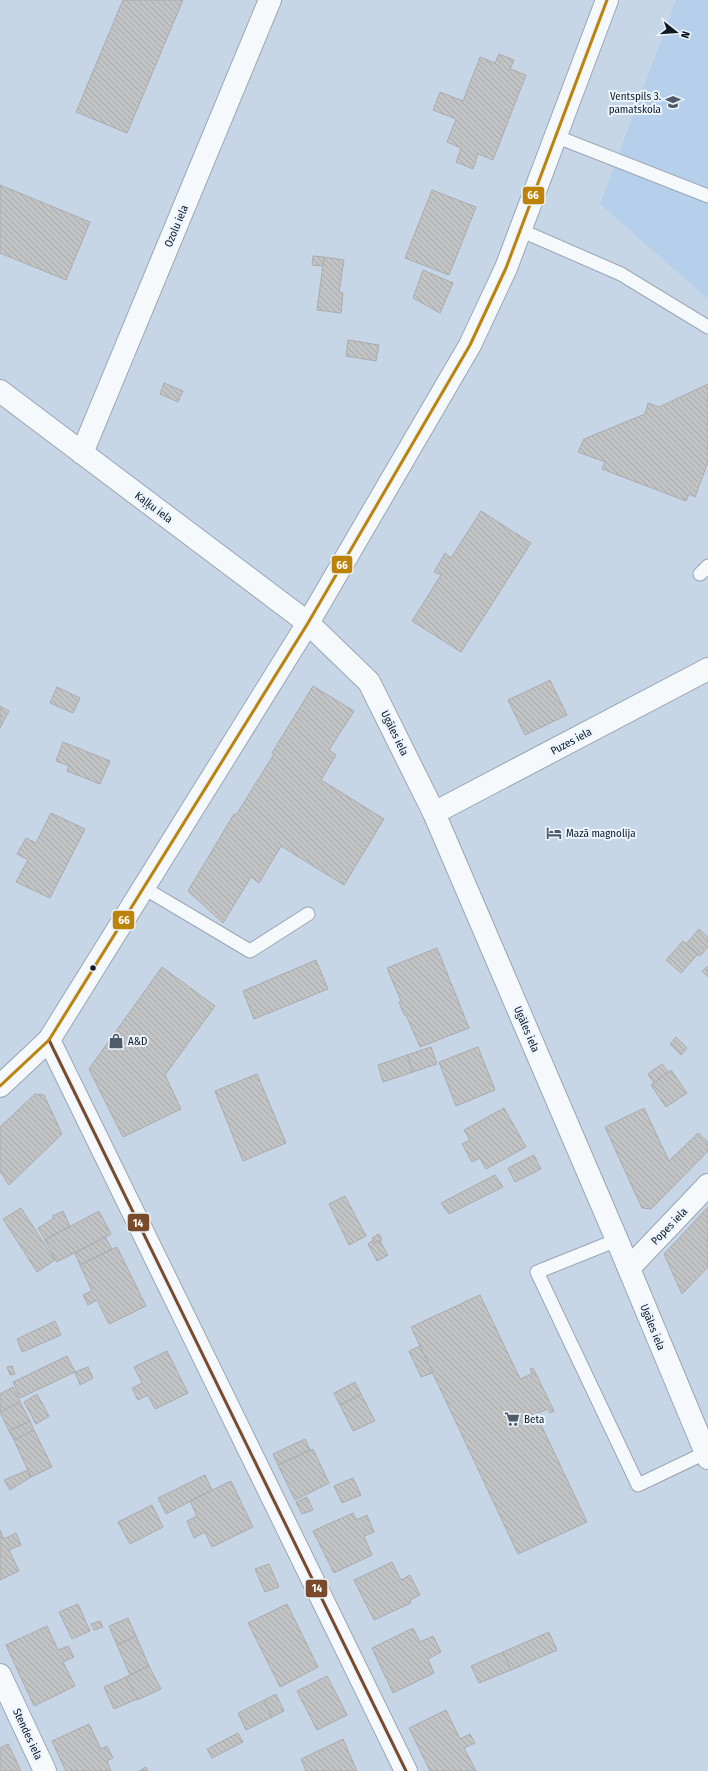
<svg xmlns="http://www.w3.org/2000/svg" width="708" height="1771" font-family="'Fira Sans Condensed',sans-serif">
  <defs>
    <pattern id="building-back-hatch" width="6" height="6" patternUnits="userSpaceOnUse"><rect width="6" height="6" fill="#c1c3c4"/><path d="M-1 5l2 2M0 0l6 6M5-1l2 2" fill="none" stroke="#a5a7a8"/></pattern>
  </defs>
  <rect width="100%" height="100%" fill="#c6d6e7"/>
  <!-- built -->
  <polygon fill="#b6d0ec" points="676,0 708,0 708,299 600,204"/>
  <!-- building -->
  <g fill="url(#building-back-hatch)" stroke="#aaacae">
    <polygon points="123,0 183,0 127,133 76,112"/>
    <polygon points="499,54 514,60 510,69 526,75 493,160 478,154 473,169 456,162 461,148 447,142 456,119 433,110 440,92 463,101 480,57 495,63"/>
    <polygon points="0,185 90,222 66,280 0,253"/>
    <polygon points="432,190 476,207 449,275 405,258"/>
    <polygon points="313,256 324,257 323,266 312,265"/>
    <polygon points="324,257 344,260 339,292 343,293 341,313 317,310"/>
    <polygon points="423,270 453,283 440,313 413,298"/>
    <polygon points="348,340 379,345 376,361 346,356"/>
    <polygon points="164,383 183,391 178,402 160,394"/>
    <polygon points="708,384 708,462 695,497 689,494 686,501 602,469 605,462 578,452 584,439 645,414 648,403 659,407"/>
    <polygon points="481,511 531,543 461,652 412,621 441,575 434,572 445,553 451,558"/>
    <polygon points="550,680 567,715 525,735 508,700"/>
    <polygon points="313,686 354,711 329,750 336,755 321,780 384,819 344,885 281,846 259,883 251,877 223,923 188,891 234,814 236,815 274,754 272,753"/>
    <polygon points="57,687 80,698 73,713 50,703"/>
    <polygon points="0,706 9,711 0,728"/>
    <polygon points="63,742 110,761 100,784 67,771 69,766 56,761"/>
    <polygon points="51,813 85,829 50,898 16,882 28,860 17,854 26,838 36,843"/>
    <polygon points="699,929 708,937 708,947 700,956 686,944"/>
    <polygon points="683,941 698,954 681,973 666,960"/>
    <polygon points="437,948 469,1028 420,1047 406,1015 404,1015 399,1002 401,1001 387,968"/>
    <polygon points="316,960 328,989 254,1019 243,991"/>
    <polygon points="708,966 708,977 702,971"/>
    <polygon points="162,967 215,1006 165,1075 181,1109 123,1137 89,1069"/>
    <polygon points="676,1037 687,1048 681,1055 670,1044"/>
    <polygon points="431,1047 437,1064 413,1072 407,1055"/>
    <polygon points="478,1047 495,1090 456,1106 439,1062"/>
    <polygon points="407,1055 413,1072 383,1082 378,1065"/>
    <polygon points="662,1064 668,1072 654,1083 648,1074"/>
    <polygon points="671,1070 687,1093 666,1107 651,1085"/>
    <polygon points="257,1074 286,1143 243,1161 215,1091"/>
    <polygon points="35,1094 44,1095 62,1134 9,1185 0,1171 0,1127"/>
    <polygon points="504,1108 526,1147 486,1169 480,1158 472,1162 462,1144 470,1140 464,1130"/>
    <polygon points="644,1108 669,1161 698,1133 708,1142 708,1151 651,1209 642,1208 605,1127"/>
    <polygon points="534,1155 541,1169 515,1182 508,1168"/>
    <polygon points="495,1175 503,1187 449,1214 441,1203"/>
    <polygon points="345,1196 366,1236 349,1245 329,1204"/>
    <polygon points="708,1207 708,1267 682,1294 664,1254"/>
    <polygon points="21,1208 55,1260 37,1272 3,1219"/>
    <polygon points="63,1211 70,1226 45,1240 38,1228 54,1218 52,1216"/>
    <polygon points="99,1211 111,1234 57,1262 45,1240"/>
    <polygon points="379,1234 382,1240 375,1243 372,1238"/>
    <polygon points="105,1237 112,1249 80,1265 75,1253"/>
    <polygon points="373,1240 375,1243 380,1241 388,1255 377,1261 368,1244"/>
    <polygon points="117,1247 146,1306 109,1324 97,1300 88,1305 83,1295 92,1291 80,1265"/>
    <polygon points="480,1295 520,1379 532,1374 530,1369 533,1368 554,1411 550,1413 548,1409 536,1414 587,1522 518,1554 411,1327"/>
    <polygon points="55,1321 61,1335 22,1352 17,1339"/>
    <polygon points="420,1346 433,1373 421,1377 409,1351"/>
    <polygon points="167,1351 188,1393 155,1409 148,1395 138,1400 132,1388 142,1383 134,1367"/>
    <polygon points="67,1356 75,1372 20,1398 13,1382"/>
    <polygon points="12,1366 15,1374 10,1375 7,1367"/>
    <polygon points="88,1367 93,1378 80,1385 75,1372"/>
    <polygon points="355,1382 361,1394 340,1405 334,1393"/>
    <polygon points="13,1387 20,1402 0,1412 0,1394"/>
    <polygon points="37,1394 49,1416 36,1424 24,1402"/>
    <polygon points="361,1394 375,1421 353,1431 340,1405"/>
    <polygon points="20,1402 30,1421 9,1431 0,1412"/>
    <polygon points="30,1421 34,1430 14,1440 9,1431"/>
    <polygon points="34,1430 52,1467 31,1477 14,1440"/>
    <polygon points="305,1439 310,1450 278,1465 273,1454"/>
    <polygon points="313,1449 329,1483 295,1500 278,1465"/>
    <polygon points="28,1470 31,1477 10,1490 4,1480"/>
    <polygon points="205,1475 212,1490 166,1514 158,1498"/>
    <polygon points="353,1478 361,1495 342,1503 334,1486"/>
    <polygon points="231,1481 253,1527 212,1547 205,1532 194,1538 187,1521 197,1516 190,1501"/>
    <polygon points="307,1497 313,1510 302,1514 296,1502"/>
    <polygon points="152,1505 163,1527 130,1544 118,1522"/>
    <polygon points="353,1513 356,1520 367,1515 374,1532 364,1536 372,1555 334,1573 313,1531"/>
    <polygon points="0,1530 4,1539 16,1533 21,1545 9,1550 19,1571 0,1580"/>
    <polygon points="392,1562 401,1580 410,1575 420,1595 410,1600 411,1603 374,1620 354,1580"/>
    <polygon points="269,1564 279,1587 265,1592 255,1569"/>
    <polygon points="78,1604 90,1631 72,1639 59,1612"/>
    <polygon points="287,1604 318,1667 280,1687 248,1623"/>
    <polygon points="128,1618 136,1636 117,1645 109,1626"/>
    <polygon points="100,1621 103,1627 94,1630 91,1624"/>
    <polygon points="47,1626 58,1650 68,1646 74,1657 63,1662 75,1686 34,1706 6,1645"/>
    <polygon points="413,1628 420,1642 433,1636 441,1652 428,1659 434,1673 393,1693 372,1648"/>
    <polygon points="549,1632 557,1650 511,1670 503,1652"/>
    <polygon points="136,1636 149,1666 130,1675 117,1645"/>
    <polygon points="503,1652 511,1670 479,1683 471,1666"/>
    <polygon points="149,1666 161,1689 137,1700 126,1677"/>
    <polygon points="327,1676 347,1715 317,1730 297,1691"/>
    <polygon points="126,1677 137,1699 114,1709 104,1687"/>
    <polygon points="276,1694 284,1711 272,1717 264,1700"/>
    <polygon points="264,1700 272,1717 246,1730 238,1713"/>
    <polygon points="446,1710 460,1739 470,1734 475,1743 464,1748 476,1771 430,1771 409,1728"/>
    <polygon points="89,1724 101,1749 107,1746 113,1758 107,1761 111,1771 66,1771 52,1741"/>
    <polygon points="238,1733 243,1742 212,1758 207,1749"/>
    <polygon points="343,1739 357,1771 306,1771 301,1759"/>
    <polygon points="8,1744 21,1771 0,1771 0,1748"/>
    <polygon points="146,1767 148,1771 139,1771"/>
  </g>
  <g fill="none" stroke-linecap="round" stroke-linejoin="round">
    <!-- service casing -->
    <g stroke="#99a6b3" stroke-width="15">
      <g id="service">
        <polyline points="555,136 708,196"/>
        <polyline points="520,230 621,274 708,327"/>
        <polyline points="700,574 708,566"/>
        <polyline points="144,888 250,951 308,914"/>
        <polyline points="617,1240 537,1272 638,1485 705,1453"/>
      </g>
    </g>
    <!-- minor casing -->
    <g stroke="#99a6b3" stroke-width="24">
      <g id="minor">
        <polyline points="0,391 308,623 369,682 434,813 617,1240 708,1458"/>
        <polyline points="82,453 270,0"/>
        <polyline points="434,813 708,669"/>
        <polyline points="49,1040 406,1771"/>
        <polyline points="629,1268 708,1185"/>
        <polyline points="0,1675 45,1771"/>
      </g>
    </g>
    <!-- tertiary casing -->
    <g stroke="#99a6b3" stroke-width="24">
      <polyline id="tertiary" points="0,1086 49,1040 308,623 470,345 506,268 607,0"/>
    </g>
    <!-- service -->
    <use href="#service" stroke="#f6f9fb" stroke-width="13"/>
    <!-- minor -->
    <use href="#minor" stroke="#f6f9fb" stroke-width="22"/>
    <!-- tertiary -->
    <use href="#tertiary" stroke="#f6f9fb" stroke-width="22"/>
    <!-- bus-1 casing -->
    <g stroke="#ecf5fe" stroke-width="6">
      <polyline id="bus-1" points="49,1040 406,1771"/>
    </g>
    <!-- bus-2 casing -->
    <g stroke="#ecf5fe" stroke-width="6">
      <polyline id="bus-2" points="0,1086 49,1040 308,623 470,345 506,268 607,0"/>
    </g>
    <!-- bus-1 -->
    <use href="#bus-1" stroke="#7a4b2a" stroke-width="3"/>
    <!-- bus-2 -->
    <use href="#bus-2" stroke="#bd8309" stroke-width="3"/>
  </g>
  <!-- icons -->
  <defs>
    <g id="school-bare" transform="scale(1.2)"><path d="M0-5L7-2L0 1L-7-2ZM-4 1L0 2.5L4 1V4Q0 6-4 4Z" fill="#4e5b68" stroke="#ecf5fe" stroke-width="2.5" paint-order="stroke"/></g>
    <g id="hotel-bare" transform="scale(1.2)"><path d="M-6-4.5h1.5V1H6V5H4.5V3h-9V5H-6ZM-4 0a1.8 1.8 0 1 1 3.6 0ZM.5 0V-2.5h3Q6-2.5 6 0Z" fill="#4e5b68" stroke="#ecf5fe" stroke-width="2.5" paint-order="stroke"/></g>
    <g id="shop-bare" transform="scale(1.2)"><path d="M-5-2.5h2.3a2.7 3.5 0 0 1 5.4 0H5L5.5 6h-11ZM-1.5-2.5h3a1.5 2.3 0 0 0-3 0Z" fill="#4e5b68" stroke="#ecf5fe" stroke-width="2.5" paint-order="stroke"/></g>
    <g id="supermarket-bare" transform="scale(1.2)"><path d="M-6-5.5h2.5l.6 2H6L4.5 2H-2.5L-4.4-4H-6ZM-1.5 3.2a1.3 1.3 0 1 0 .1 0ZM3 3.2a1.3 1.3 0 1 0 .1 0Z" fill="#4e5b68" stroke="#ecf5fe" stroke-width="2.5" paint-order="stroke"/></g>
  </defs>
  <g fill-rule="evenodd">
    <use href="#school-bare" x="673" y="102"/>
    <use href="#hotel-bare" x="554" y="833"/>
    <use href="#shop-bare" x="116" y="1041"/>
    <use href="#supermarket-bare" x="512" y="1419"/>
  </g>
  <!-- markers -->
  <circle fill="#0e1924" stroke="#ecf5fe" stroke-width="1.5" cx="93" cy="968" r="3.5"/>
  <g text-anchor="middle" stroke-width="4" stroke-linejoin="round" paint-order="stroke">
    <!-- poi labels -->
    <g font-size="11" fill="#0e1924" stroke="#ecf5fe" text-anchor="start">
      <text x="661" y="100" text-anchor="end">Ventspils 3.<tspan x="661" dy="13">pamatskola</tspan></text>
      <text x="566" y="837">Mazā magnolija</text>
      <text x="128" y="1045">A&amp;D</text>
      <text x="524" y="1423">Beta</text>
    </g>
    <!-- street labels -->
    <g font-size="11" fill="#0e1924" stroke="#ecf5fe">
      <text transform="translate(176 226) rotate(-67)" y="4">Ozolu iela</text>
      <text transform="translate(154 507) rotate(37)" y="4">Kaļķu iela</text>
      <text transform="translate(395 733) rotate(64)" y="4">Ugāles iela</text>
      <text transform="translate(571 741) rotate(-28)" y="4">Puzes iela</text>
      <text transform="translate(527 1029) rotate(67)" y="4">Ugāles iela</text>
      <text transform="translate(669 1226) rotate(-46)" y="4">Popes iela</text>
      <text transform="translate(653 1327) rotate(68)" y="4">Ugāles iela</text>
      <text transform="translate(28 1734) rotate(65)" y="4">Stendes iela</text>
    </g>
  </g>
  <g stroke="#ecf5fe" stroke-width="1.5">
    <rect x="522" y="186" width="23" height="19" rx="4" fill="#bd8309"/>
    <rect x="331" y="555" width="22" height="19" rx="4" fill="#bd8309"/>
    <rect x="112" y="910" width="23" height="20" rx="4" fill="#bd8309"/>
    <rect x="127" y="1213" width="23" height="19" rx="4" fill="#7a4b2a"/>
    <rect x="305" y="1579" width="23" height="19" rx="4" fill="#7a4b2a"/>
  </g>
  <g font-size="11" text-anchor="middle" font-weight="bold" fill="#fff">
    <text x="533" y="199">66</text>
    <text x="342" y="569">66</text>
    <text x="124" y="924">66</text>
    <text x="138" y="1227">14</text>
    <text x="317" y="1592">14</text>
  </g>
  <!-- north arrow -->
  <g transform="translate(676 32) rotate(107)" stroke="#ecf5fe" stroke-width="3" paint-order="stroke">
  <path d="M0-3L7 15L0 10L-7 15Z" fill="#0e1924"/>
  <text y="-6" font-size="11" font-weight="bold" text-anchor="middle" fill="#0e1924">N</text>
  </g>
</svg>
